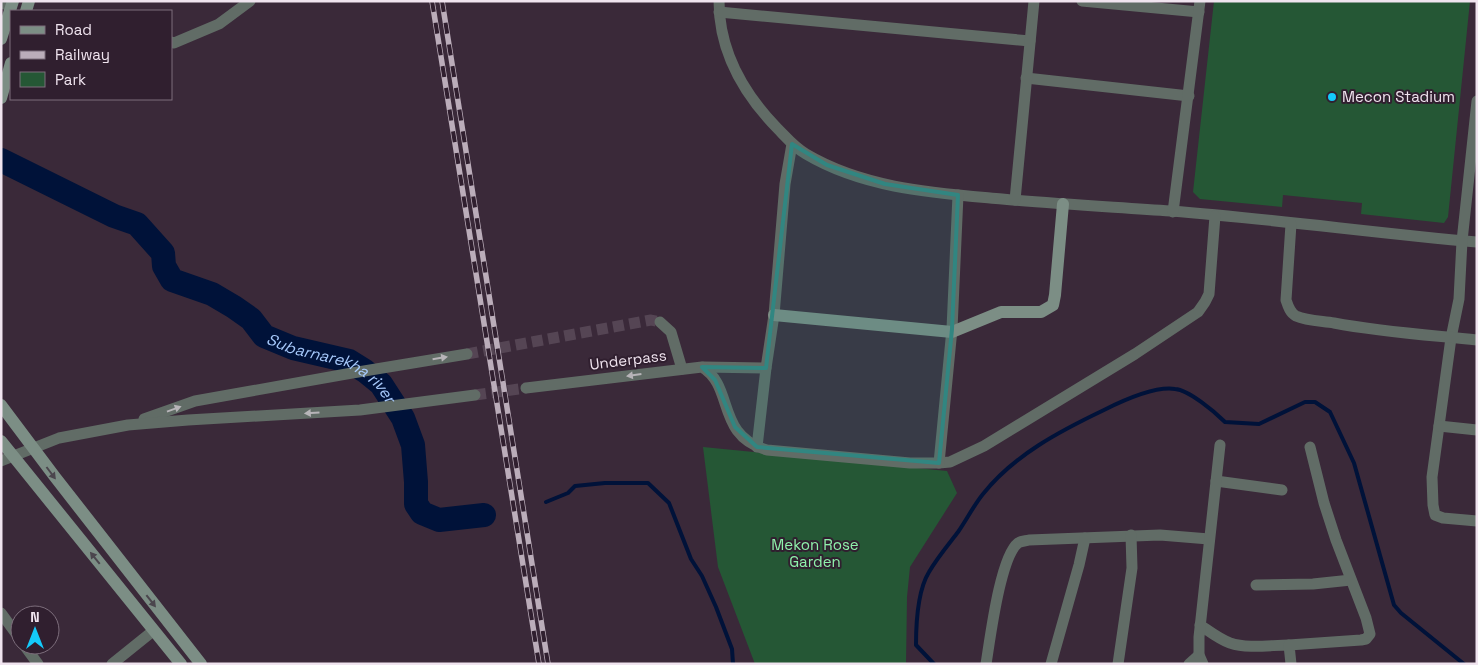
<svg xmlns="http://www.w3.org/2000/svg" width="1478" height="665" font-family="'Space Grotesk',sans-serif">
  <rect width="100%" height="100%" fill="#3a2939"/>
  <!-- green -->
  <g fill="#255735">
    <polygon points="1214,1 1470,1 1448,217 1444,223 1361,214 1362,203 1283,195 1282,207 1200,199 1193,192"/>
    <polygon points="703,447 947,471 957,493 910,567 907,597 906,664 755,664 718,567"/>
  </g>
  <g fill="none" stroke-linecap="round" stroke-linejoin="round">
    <!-- stream -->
    <g stroke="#001239" stroke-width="4">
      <polyline points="546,502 568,493 575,486 605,483 648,483 669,503 691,559 702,576 716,607 732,649 733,664"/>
      <path d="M934 664 916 645C916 624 918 590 929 572 937 558 948 545 958 532 967 519 974 505 983 494 1014 455 1060 431 1104 410 1122 401 1155 386 1175 389 1189 390 1215 412 1225 422L1259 424 1305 402H1315L1330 412 1354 463 1394 605 1401 613 1464 664"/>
    </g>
    <!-- river -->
    <path stroke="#001239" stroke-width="24" id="s1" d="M1 160 114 216 137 224 163 253 164 266 172 280 212 294 234 307 251 319 264 336 293 348 349 361 365 371 381 384 403 418 413 445 416 482V504L422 513 439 520 484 515"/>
    <!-- street-tunnel -->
    <g stroke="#554554" stroke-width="11" stroke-dasharray="11 5.5" stroke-linecap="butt">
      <polyline points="467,354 651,320 660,322"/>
      <polyline points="475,395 526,388"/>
    </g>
    <!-- street -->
    <g stroke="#616c66" stroke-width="11">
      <path d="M719 1C719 50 743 93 777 128 786 137 794 147 806 154 865 189 936 193 1002 199 1058 204 1115 207 1171 211 1273 219 1375 233 1477 242"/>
      <polyline points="1082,1 1199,12"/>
      <polyline points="1,3 11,6"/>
      <polyline points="719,12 1030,41"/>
      <polyline points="171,42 174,43 219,24 250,1"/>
      <polyline points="1026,78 1189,96"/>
      <polyline points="1477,101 1462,241 1459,299 1451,338 1432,477 1433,505 1435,515 1443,518 1477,521"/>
      <polyline points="1015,200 1034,1"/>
      <polyline points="1173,212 1200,1"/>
      <path d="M1291 224 1286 300C1288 306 1290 313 1296 316 1307 321 1322 321 1334 323 1381 332 1429 335 1477 340"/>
      <polyline points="660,322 671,332 682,369"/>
      <polyline points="703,367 766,368"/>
      <path d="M526 388 702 367C735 387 715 435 767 450L910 463H939L950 462 984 446 1135 354 1198 312 1205 302 1209 294 1215 216"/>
      <polyline points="144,419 195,401 352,373 467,354"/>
      <polyline points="1439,426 1477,430"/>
      <polyline points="757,447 766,368 774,315 785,184 792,144"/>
      <polyline points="1,461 59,438 128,425 188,420 360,410 475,395"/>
      <polyline points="939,463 952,329 958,195"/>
      <polyline points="1216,481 1282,490"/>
      <polyline points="1256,585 1313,584 1351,580"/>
      <polyline points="1,613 20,639"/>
      <path d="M1200 625C1209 631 1219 639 1230 643 1248 649 1271 645 1289 645"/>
      <polyline points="24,645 38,664"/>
      <polyline points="112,664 153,631"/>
      <path d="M986 664C990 640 1000 557 1018 543 1021 541 1025 541 1029 540L1160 535 1209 539"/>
      <polyline points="1051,664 1079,565 1085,538"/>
      <polyline points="1118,664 1132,568 1131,535"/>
      <polyline points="1189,664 1199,655"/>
      <polyline points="1203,664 1199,655 1199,637 1220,445"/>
      <polyline points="1291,664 1289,645 1361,640 1366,639 1370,634 1366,618 1336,540 1324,503 1310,447"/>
    </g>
    <!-- secondary -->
    <g stroke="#7c8e85" stroke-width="12">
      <polyline points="26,11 29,1"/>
      <polyline points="1,39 13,1"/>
      <polyline points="1,98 11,63"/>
      <polyline points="774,315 952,332 1001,312 1041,312 1053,305 1055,295 1063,204"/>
      <polyline points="1,405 55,477 201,664"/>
      <polyline points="1,441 181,664"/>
    </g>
    <!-- rail casing -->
    <g stroke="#bbadba" stroke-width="5.5">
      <g id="rail">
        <polyline points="432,1 539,664"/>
        <polyline points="442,1 548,664"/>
      </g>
    </g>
    <!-- rail -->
    <use href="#rail" stroke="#301f2f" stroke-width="4" stroke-dasharray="11" stroke-linecap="butt"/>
  </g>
  <!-- one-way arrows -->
  <defs><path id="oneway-solid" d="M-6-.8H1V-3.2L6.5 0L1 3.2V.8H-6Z" transform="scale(1.25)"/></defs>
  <g fill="#b7b4b8">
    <use href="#oneway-solid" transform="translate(440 358) rotate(-9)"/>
    <use href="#oneway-solid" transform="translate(634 375) rotate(172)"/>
    <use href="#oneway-solid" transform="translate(174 409) rotate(-20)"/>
    <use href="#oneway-solid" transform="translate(312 413) rotate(176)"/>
  </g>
  <g fill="#4b464d">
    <use href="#oneway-solid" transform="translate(51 473) rotate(53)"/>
    <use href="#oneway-solid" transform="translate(95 558) rotate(-129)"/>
    <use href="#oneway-solid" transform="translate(151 601) rotate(52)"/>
  </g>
  <!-- marked area -->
  <path fill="#318681" fill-opacity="0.2" stroke="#318681" stroke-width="4" stroke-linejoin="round" d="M792 144 827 165 885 184 958 195 952 329 939 463 757 447 735 427 715 380 702 367 766 368Z"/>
  <!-- markers -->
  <circle fill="#14cafb" stroke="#301f2f" stroke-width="2" cx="1332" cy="97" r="5"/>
  <g text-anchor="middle" stroke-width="4" stroke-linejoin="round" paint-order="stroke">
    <!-- poi labels -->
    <g font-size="15" fill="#f0e4ef" stroke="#301f2f" text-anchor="start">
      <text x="1342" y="102">Mecon Stadium</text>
    </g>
    <!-- street labels -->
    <g font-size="15" fill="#f0e4ef" stroke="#301f2f">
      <text transform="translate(628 360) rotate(-7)" y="5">Underpass</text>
    </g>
    <!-- park labels -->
    <g font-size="15" fill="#8ff1ab" stroke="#301f2f">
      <text x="815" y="550">Mekon Rose<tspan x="815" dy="17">Garden</tspan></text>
    </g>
    <!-- water labels -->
    <g font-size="16" font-style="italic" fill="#a5c8fa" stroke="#301f2f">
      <text dy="6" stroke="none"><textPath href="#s1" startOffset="405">Subarnarekha river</textPath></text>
    </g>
  </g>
  <!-- border -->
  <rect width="1478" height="665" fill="none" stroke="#f0e4ef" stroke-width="5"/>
  <!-- legend -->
  <rect x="10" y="10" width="162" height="90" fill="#301f2f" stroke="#7d6e7c"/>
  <rect x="20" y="26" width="25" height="8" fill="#7c8e85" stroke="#7d6e7c"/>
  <text x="55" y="35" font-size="15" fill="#f0e4ef">Road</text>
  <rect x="20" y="51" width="25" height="8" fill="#bbadba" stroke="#7d6e7c"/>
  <text x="55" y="60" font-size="15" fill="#f0e4ef">Railway</text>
  <rect x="20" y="72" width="25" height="15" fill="#255735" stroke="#7d6e7c"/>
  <text x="55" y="85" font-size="15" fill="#f0e4ef">Park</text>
  <!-- north arrow -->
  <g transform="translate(35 630)"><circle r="24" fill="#301f2f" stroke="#7d6e7c"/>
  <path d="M0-4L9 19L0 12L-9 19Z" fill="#14cafb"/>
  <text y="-8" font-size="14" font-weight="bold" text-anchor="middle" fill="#f0e4ef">N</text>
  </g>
</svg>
